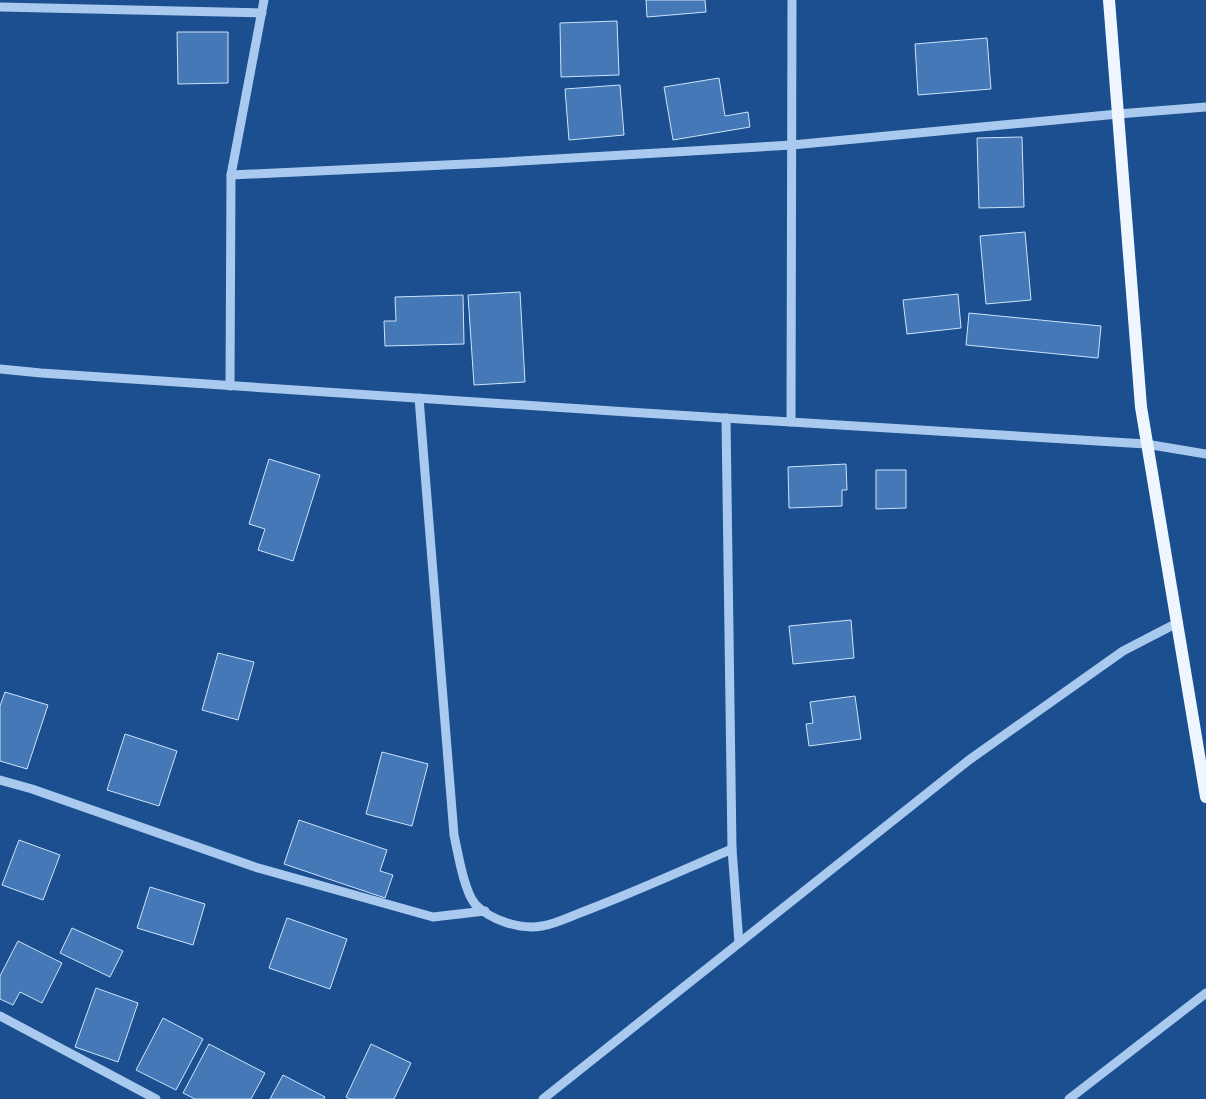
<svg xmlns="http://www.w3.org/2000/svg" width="1206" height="1099" font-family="'Exo 2',sans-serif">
  <rect width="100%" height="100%" fill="#1b4f8f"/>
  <!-- building -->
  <g fill="#4478b7" stroke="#cfe3fa">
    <polygon points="646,0 705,0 706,12 647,17"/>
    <polygon points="617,21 619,75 561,77 560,23"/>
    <polygon points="177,32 228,32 228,83 178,84"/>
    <polygon points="987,38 991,89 918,95 915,44"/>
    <polygon points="719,78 725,116 748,112 750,127 673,140 664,87"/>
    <polygon points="620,85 624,135 569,140 565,89"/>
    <polygon points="1022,137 1024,207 979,208 977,138"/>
    <polygon points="1025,232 1031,300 986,304 980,236"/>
    <polygon points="520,292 525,382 474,385 468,295"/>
    <polygon points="958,294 961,328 907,334 903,300"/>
    <polygon points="463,295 464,344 385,346 384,321 396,321 395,297"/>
    <polygon points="969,313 1101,326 1098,358 966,345"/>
    <polygon points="269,459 320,475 293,561 258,550 265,529 249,524"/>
    <polygon points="846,464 847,490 842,490 842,506 789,508 788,467"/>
    <polygon points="876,470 906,470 906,508 876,509"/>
    <polygon points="851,620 854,658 793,664 789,626"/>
    <polygon points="218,653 254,662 238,720 202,710"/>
    <polygon points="5,692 48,705 27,769 0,761 0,706"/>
    <polygon points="855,696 861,739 809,746 806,724 813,723 810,702"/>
    <polygon points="125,734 177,751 159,806 107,790"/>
    <polygon points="382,752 428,764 412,826 366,814"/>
    <polygon points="299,820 387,850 380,871 393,875 385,898 284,864"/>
    <polygon points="19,840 60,855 43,900 2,885"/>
    <polygon points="150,887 205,904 193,945 137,928"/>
    <polygon points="287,918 347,939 330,989 269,968"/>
    <polygon points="72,928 123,951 110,977 60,953"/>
    <polygon points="18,941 62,963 42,1003 20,992 13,1005 0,999 0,976"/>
    <polygon points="96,988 138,1003 118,1062 75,1047"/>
    <polygon points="163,1018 203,1039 176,1090 136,1070"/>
    <polygon points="209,1044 265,1073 251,1099 195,1099 183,1093"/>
    <polygon points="371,1044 411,1063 394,1099 350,1099 346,1097"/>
    <polygon points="283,1075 325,1097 324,1099 270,1099"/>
  </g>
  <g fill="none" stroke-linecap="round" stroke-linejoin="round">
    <!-- minor -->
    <g stroke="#a9c9ee" stroke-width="9">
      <polyline points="0,7 262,13"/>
      <polyline points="231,175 487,163 792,145 1118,114 1206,107"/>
      <polyline points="0,369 41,373 628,412 1146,444 1206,454"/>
      <polyline points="230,386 231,175 264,0"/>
      <path d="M419 398 454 835C458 853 464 891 475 904 490 920 520 930 542 926 556 924 571 916 585 911 635 892 683 870 732 849"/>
      <polyline points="726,418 732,849 739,943"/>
      <polyline points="791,422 792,0"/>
      <polyline points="0,780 32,789 255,867 433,917 485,911"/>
      <polyline points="0,1016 156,1099"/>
      <polyline points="543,1099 969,760 1123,651 1177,623"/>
      <polyline points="1069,1099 1206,993"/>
    </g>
    <!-- major -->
    <polyline stroke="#f0f6ff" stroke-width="12" points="1109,0 1141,407 1206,797"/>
  </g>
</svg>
